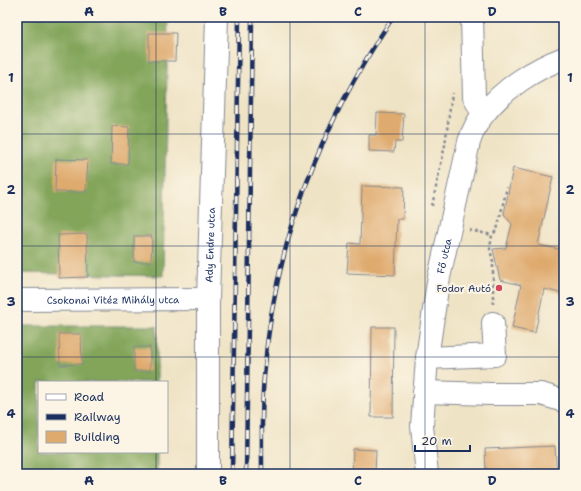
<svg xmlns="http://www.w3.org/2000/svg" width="581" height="491" font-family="'Shantell Sans',sans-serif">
  <rect width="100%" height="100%" fill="#fcf5e5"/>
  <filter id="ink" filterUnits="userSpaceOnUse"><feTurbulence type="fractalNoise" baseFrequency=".025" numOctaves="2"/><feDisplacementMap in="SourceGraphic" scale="8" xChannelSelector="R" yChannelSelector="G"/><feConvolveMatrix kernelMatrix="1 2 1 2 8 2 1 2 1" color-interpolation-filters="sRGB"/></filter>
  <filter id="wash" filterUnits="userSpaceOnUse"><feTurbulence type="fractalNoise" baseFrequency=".012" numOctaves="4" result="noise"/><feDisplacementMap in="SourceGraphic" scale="16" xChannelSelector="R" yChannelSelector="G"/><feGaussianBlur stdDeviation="0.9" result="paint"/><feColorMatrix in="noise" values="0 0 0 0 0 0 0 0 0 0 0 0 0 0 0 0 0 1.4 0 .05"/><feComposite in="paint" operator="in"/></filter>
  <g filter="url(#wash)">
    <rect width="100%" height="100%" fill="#efe3c5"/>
    <!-- forest -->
    <g fill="#82a55a" stroke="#4e6a5c">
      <polygon points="17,17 168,17 163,276 17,273"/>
      <polygon points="17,326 157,326 157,382 39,382 39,452 157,452 157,474 17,474"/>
    </g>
    <g id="blocks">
      <!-- building -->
      <g fill="#dfaa6e">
        <polygon points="149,33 176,33 175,61 149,61"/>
        <polygon points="377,113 404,114 402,142 395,142 394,152 369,151 369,135 376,135"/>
        <polygon points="112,126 129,127 128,164 111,164"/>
        <polygon points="56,159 88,160 86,192 55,192"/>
        <polygon points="513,168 553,177 538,245 564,250 564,294 544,289 535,333 512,328 521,285 500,280 493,249 506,248 512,224 504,214"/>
        <polygon points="362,186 404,187 403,219 397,219 395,275 347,273 349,243 360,244"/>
        <polygon points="87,234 88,277 59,278 58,235"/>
        <polygon points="134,236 152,236 151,262 134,262"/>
        <polygon points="372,327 394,327 393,417 371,417"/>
        <polygon points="59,334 81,334 82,364 60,365"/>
        <rect x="134" y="347" width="16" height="24"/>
        <polygon points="555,446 557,474 486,474 485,449"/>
        <polygon points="353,449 376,450 375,474 352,474"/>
      </g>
    </g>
  </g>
  <g filter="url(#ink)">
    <use href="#blocks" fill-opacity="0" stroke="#858992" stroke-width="1"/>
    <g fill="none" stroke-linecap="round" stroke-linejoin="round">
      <!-- minor casing -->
      <g stroke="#858992" stroke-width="24">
        <g id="minor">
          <polyline points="472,17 474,97 483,114"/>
          <path id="s1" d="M17 300 208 299"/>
          <polyline points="427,358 495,355 493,323"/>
          <polyline points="424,392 491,394 541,394 564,401"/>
          <path id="s2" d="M208 474V299L217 17"/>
          <path id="s3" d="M427 474 422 426 427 358 438 282 469 142C472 133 476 123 483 115 503 89 534 69 564 58"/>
        </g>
      </g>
      <!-- path -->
      <g stroke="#858992" stroke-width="2.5" stroke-dasharray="3 3" stroke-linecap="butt">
        <polyline points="432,206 445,145 452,93"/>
        <polyline points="469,230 492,235"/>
        <polyline points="493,304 493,262 490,249 492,235 497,230 507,187"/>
      </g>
      <!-- minor -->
      <use href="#minor" stroke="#fff" stroke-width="22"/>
      <!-- rail casing -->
      <g stroke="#1b2f5e" stroke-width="4.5">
        <g id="rail">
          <polyline points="232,474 239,17"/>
          <polyline points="246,474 252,17"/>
          <path d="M262 474C262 442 261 409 264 377 273 247 320 125 393 17"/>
        </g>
      </g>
      <!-- rail -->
      <use href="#rail" stroke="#fcf5e5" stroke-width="3" stroke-dasharray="9" stroke-linecap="butt"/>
    </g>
  </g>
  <!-- grid -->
  <path fill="none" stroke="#1b2f5e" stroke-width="1" stroke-opacity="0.55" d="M156 17V382M290 17V474M425 17V474M17 134H564M17 246H564M17 357H564M156 452V474"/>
  <!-- markers -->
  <circle fill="#d1495b" stroke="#fcf5e5" stroke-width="1.5" cx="499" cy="288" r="4"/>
  <g text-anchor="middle" stroke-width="4" stroke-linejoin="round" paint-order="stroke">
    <!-- street labels -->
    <g font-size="10" fill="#1b2f5e" stroke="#fcf5e5">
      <text dy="4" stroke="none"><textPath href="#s2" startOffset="229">Ady Endre utca</textPath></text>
      <text dy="4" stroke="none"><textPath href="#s3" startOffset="220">Fő utca</textPath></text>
      <text dy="4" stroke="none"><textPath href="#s1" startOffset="96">Csokonai Vitéz Mihály utca</textPath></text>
    </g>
    <!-- poi labels -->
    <g font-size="10" fill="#1b2f5e" stroke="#fcf5e5" text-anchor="end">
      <text x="491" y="292">Fodor Autó</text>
    </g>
  </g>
  <!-- margin -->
  <rect width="581" height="491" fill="none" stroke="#fcf5e5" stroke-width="44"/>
  <!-- legend -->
  <rect x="38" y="381" width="130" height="72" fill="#fcf5e5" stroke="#a2a6af"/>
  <rect x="46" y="394" width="20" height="6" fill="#ffffff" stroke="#a2a6af"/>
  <text x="74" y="401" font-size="12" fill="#1b2f5e">Road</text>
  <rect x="46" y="414" width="20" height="6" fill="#1b2f5e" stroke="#a2a6af"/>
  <text x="74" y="421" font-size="12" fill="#1b2f5e">Railway</text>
  <rect x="46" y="431" width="20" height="12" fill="#dfaa6e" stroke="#a2a6af"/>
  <text x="74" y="441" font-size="12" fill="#1b2f5e">Building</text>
  <!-- scale -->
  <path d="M415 445v6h55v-6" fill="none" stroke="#1b2f5e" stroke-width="2"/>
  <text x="421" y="445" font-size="12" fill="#1b2f5e" stroke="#fcf5e5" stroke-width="3" paint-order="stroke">20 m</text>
  <rect x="22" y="22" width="537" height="447" fill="none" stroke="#1b2f5e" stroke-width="1.5"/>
  <g font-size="13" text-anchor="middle" font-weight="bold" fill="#1b2f5e">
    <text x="89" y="16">A</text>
    <text x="223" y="16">B</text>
    <text x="358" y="16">C</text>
    <text x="492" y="16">D</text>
    <text x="11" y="82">1</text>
    <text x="570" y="82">1</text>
    <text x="11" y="194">2</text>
    <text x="570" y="194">2</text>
    <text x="11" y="306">3</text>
    <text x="570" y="306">3</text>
    <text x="11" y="418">4</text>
    <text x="570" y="418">4</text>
    <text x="89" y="485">A</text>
    <text x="223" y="485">B</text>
    <text x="358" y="485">C</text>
    <text x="492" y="485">D</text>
  </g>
</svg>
